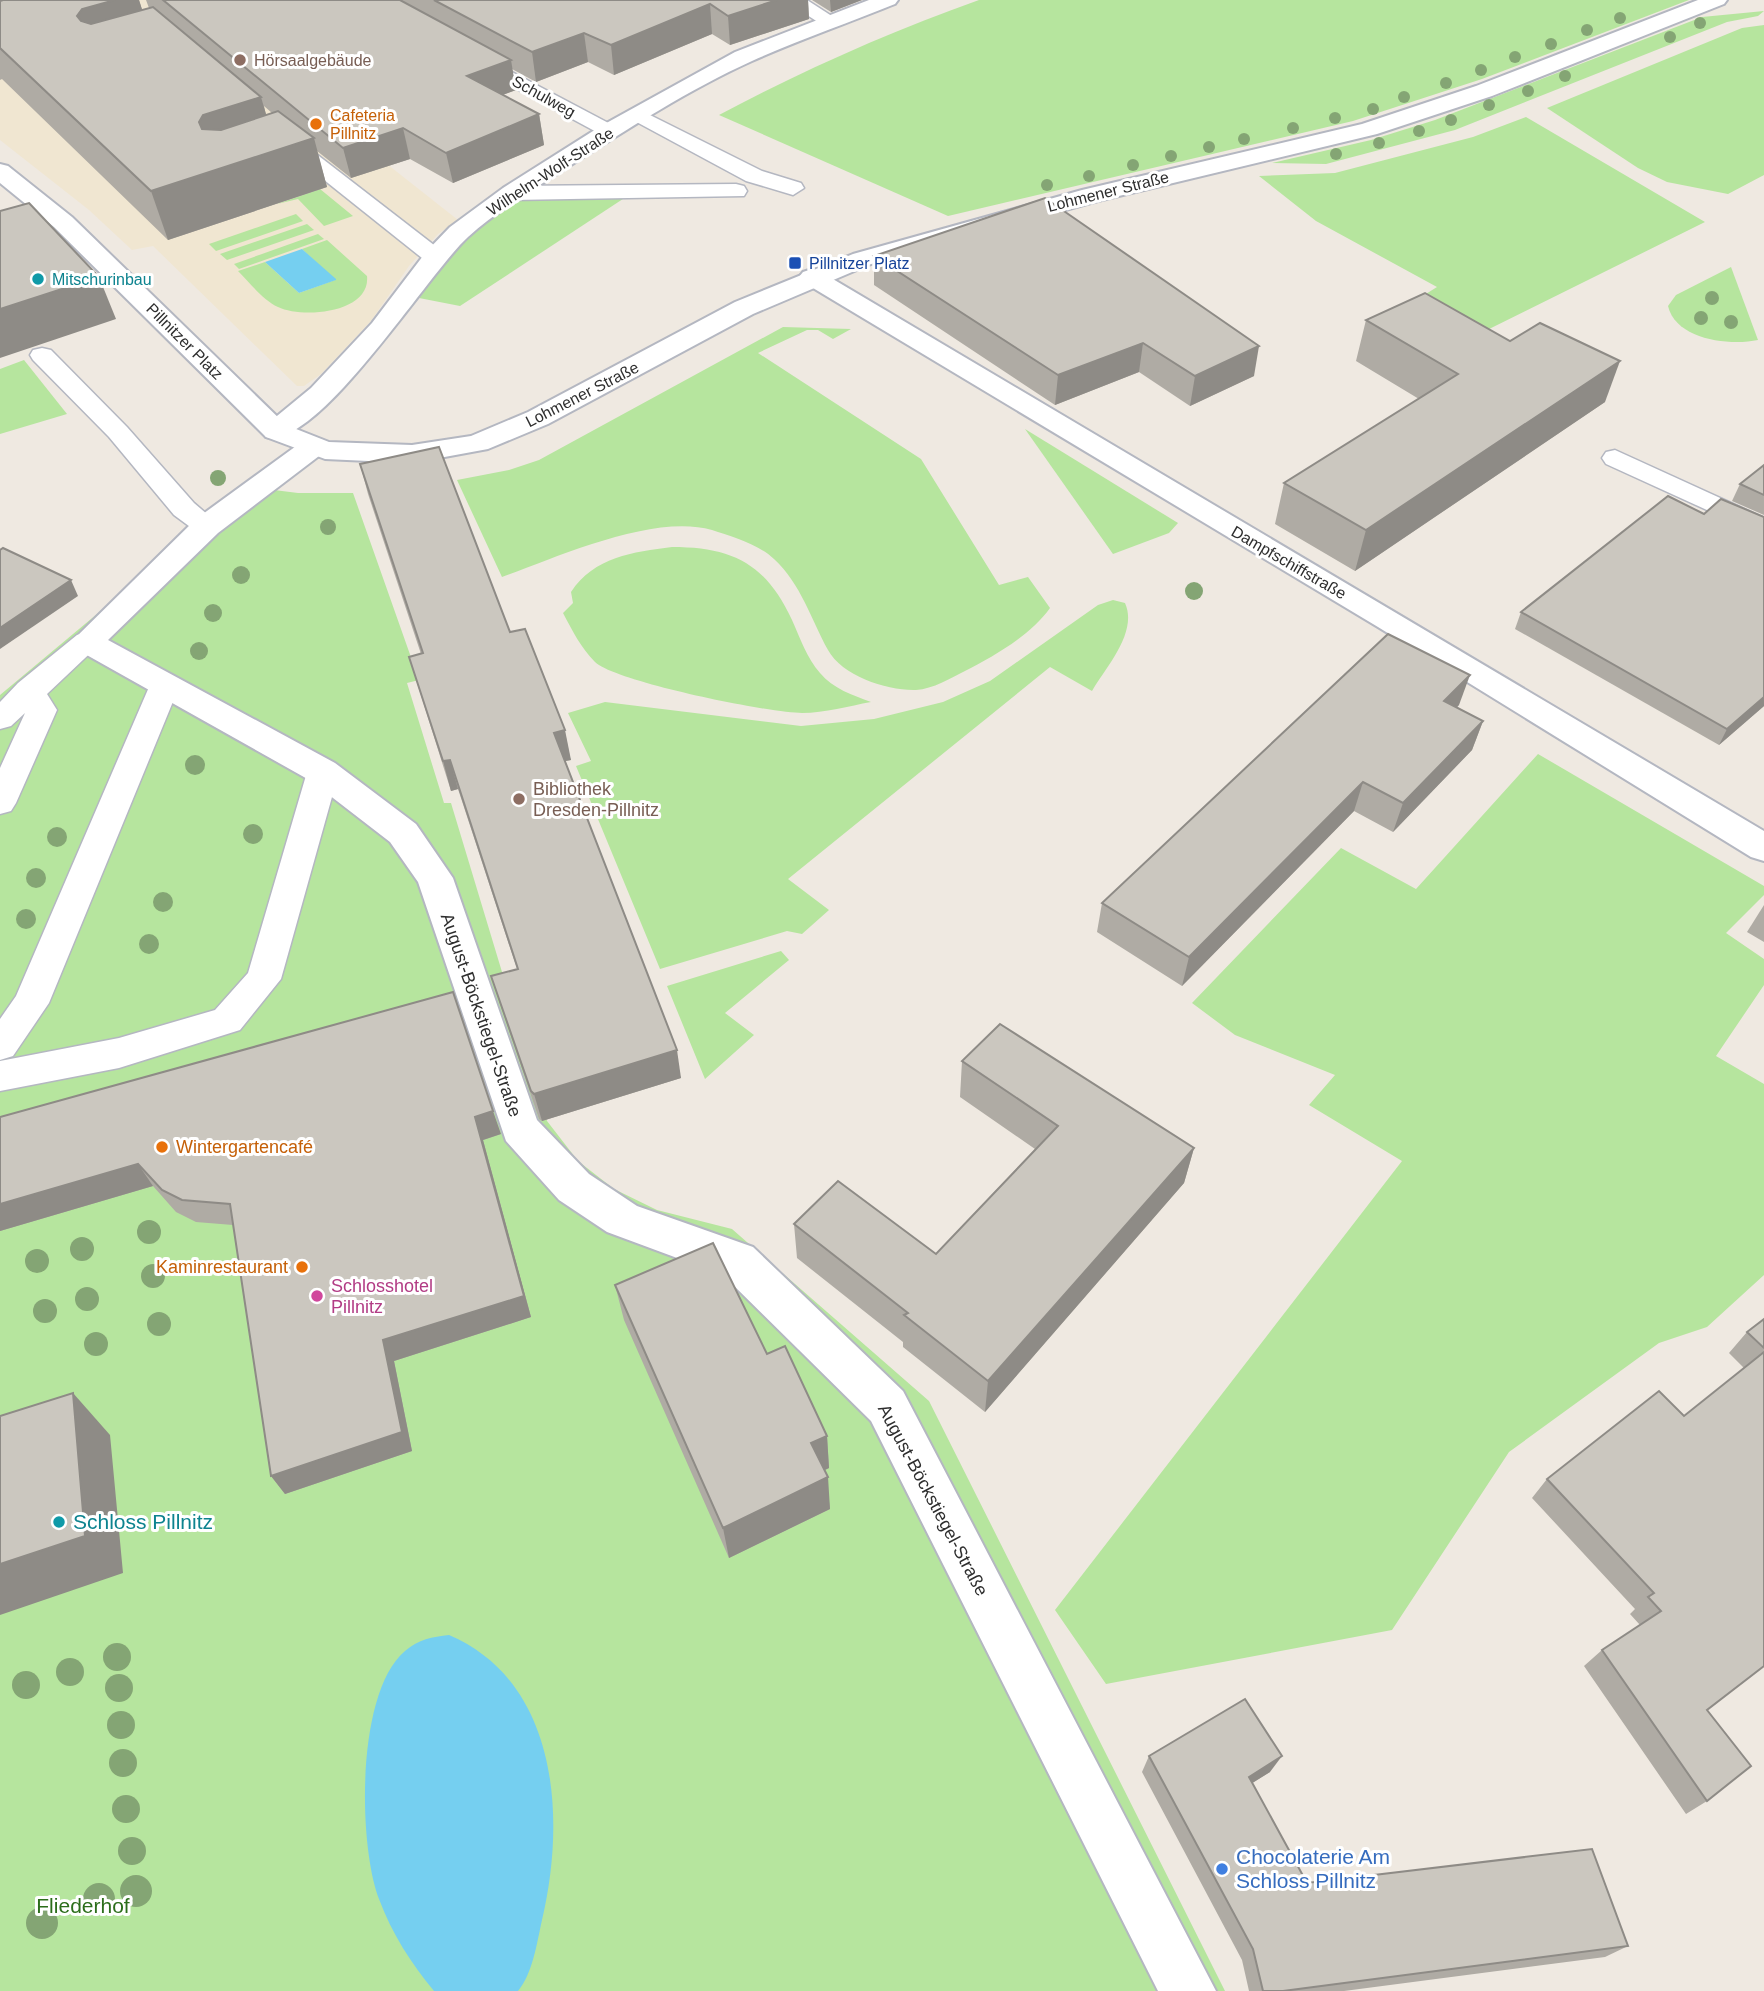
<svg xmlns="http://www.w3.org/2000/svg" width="1764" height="1991" font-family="Arial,sans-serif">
  <rect width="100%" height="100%" fill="#efe9e1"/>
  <!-- education -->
  <polygon fill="#f0e6d1" points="0,0 232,0 354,138 458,220 438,234 409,266 371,321 321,374 304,386 297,386 153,246 132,250 89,210 0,140"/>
  <!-- green -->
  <g fill="#b6e59e">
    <path d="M979 0H1689L1482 79 1353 121 948 216 719 115C804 70 889 32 979 0Z"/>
    <polygon points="1764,11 1758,16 1727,22 1455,130 1326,164 1272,163 1371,140 1435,120 1702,17"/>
    <polygon points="1764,25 1764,175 1728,194 1667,182 1638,168 1547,108 1742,28"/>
    <polygon points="1526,117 1705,222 1475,336 1413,302 1437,287 1316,221 1259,176 1335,173 1473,137"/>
    <polygon points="320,189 353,216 324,226 298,199 277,204"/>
    <polygon points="629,195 460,306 419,298 453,253 480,227 524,196"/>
    <polygon points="296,214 303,221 216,251 209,244"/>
    <polygon points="307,224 314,230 227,260 220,254"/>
    <polygon points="318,234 324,239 239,269 234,264"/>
    <path d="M327 240 367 276C371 313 303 319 278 307 263 300 250 283 238 271L265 262 299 293 335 280 302 249Z"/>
    <path d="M1731 267 1758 340C1730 346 1676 340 1668 306L1676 295Z"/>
    <path d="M783 327 851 329 833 339 818 330H807L758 353 921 459 999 585 1028 577 1050 608C1031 635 994 656 965 671 951 678 933 689 916 690 888 691 842 676 828 650 811 619 801 584 774 559 760 545 731 536 712 530 654 513 557 557 502 577L457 480 509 470 539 460Z"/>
    <polygon points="24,360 67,414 0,434 0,369"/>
    <polygon points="1025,429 1178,523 1169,533 1113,554"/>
    <polygon points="249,487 298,493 353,493 419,680 407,683 444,803 451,803 547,1121 578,1161 614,1189 657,1210 732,1229 929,1401 1225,1991 0,1991 0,695"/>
    <path d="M672 547C733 547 766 564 792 620 800 638 807 658 820 673 833 689 853 695 871 702 849 706 825 713 802 713 770 713 616 682 595 662 581 648 572 630 563 613L573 603 571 592C594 557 633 552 672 547Z"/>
    <path d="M1113 600 1125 603C1138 632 1107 666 1092 691L1050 667 788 879 829 910 802 934 787 931 660 969 576 766 591 761 568 713 605 702 801 726 874 719 943 702 990 681 1098 605Z"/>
    <polygon points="1538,754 1764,886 1764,895 1726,933 1764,959 1764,985 1716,1056 1764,1084 1764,1275 1707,1327 1659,1343 1509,1452 1392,1630 1106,1684 1055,1610 1402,1161 1309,1105 1335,1075 1235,1035 1192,1003 1341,848 1416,889"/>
    <polygon points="781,951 789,960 725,1013 754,1035 705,1079 667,986"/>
  </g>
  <!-- water -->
  <g fill="#75cff0">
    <polygon points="302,249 336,279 336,280 299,293 265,262"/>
    <path d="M449 1635C559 1682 566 1819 542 1920 537 1942 533 1973 518 1991H434C411 1963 392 1934 379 1899 358 1844 356 1692 405 1651 419 1639 432 1637 449 1635Z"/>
  </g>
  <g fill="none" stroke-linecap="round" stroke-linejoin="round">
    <!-- service casing -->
    <g stroke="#b4b7c1" stroke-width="3">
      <g id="service">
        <polygon points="784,0 807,0 841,22 838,26 824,26"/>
        <polygon points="474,52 616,127 619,131 609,137 602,135 467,62 464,58 467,54"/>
        <polygon points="638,109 762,171 801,183 804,188 793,195 746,181 631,119 628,115"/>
        <polygon points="286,134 293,136 443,252 446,257 443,262 427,262 279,144 275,140 279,136"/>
        <polygon points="736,184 744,186 747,191 744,196 512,200 501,193 512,186"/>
        <polygon points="42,348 51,350 127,427 194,503 221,526 217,532 207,534 197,532 174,515 109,437 33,360 30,355 33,350"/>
        <polygon points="1615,450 1764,518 1764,536 1606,464 1602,458 1606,452"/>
        <polygon points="87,632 97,635 102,642 47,694 57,710 16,803 11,811 0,814 0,768 25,713 11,726 0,729 0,702 18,683 77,635"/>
        <polygon points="164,677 175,680 179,687 49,1003 13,1056 0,1060 0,1019 16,996 149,687 153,680"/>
        <polygon points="323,761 334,764 339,772 281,979 240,1030 119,1068 0,1091 0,1061 119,1038 215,1010 248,973 307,772 312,764"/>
      </g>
    </g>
    <!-- minor casing -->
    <g stroke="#b4b7c1" stroke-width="4">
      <g id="minor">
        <path d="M869 0H898L895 4C848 23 799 40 752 61 690 89 626 130 568 167 534 189 498 210 468 237 429 272 318 450 266 437L262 431 266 425 311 388 372 323 426 252 450 227 503 188 601 126 735 52Z"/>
        <polygon points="313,438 323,441 327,447 323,453 218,533 108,640 335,763 416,824 453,878 537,1120 589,1174 637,1206 753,1247 903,1391 1216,1991 1158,1991 871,1421 723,1275 607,1232 559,1200 506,1141 418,882 390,842 311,781 76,649 71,642 196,519 303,441"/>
      </g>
    </g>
    <!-- tertiary casing -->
    <g stroke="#b4b7c1" stroke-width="4">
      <polygon id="tertiary" points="812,269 821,272 1764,831 1764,861 1751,857 1378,627 803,282 799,277 803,272"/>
    </g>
    <!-- secondary casing -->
    <g stroke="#b4b7c1" stroke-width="4">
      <polygon id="secondary" points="1698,0 1727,0 1724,4 1492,96 1377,134 1098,201 871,264 753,314 548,424 488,449 412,463 325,459 266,437 54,227 0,183 0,164 8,166 72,217 286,425 329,442 412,445 471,436 528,412 735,302 853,254 1082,190 1362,124 1476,86"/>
    </g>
    <!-- service -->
    <use href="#service" fill="#fff" fill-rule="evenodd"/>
    <!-- minor -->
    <use href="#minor" fill="#fff" fill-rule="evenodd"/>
    <!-- tertiary -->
    <use href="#tertiary" fill="#fff" fill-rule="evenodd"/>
    <!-- secondary -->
    <use href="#secondary" fill="#fff" fill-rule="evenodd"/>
  </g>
  <!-- trees -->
  <g fill="#84a574">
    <circle cx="1620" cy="18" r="6"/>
    <circle cx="1700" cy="23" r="6"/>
    <circle cx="1587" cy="30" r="6"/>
    <circle cx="1670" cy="37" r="6"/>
    <circle cx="1551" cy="44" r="6"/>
    <circle cx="1515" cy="57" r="6"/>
    <circle cx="1481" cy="70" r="6"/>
    <circle cx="1565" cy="76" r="6"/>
    <circle cx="1446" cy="83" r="6"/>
    <circle cx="1528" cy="91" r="6"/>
    <circle cx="1404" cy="97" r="6"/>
    <circle cx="1489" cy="105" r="6"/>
    <circle cx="1373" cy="109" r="6"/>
    <circle cx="1335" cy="118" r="6"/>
    <circle cx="1451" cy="120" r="6"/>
    <circle cx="1293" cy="128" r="6"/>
    <circle cx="1419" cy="131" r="6"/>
    <circle cx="1244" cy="139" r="6"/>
    <circle cx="1379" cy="143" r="6"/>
    <circle cx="1209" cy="147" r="6"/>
    <circle cx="1336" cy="154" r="6"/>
    <circle cx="1171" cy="156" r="6"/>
    <circle cx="1133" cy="165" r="6"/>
    <circle cx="1089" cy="176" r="6"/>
    <circle cx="1047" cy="185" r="6"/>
    <circle cx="1712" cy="298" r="7"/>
    <circle cx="1701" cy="318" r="7"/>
    <circle cx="1731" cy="322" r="7"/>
    <circle cx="218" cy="478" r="8"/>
    <circle cx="328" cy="527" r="8"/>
    <circle cx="241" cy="575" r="9"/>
    <circle cx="1194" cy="591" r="9"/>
    <circle cx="213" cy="613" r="9"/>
    <circle cx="199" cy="651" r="9"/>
    <circle cx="195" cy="765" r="10"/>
    <circle cx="253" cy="834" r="10"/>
    <circle cx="57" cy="837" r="10"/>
    <circle cx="36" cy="878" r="10"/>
    <circle cx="163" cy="902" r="10"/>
    <circle cx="26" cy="919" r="10"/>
    <circle cx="149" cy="944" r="10"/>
    <circle cx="149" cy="1232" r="12"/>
    <circle cx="82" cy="1249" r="12"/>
    <circle cx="37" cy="1261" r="12"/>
    <circle cx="153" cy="1276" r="12"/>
    <circle cx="87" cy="1299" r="12"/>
    <circle cx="45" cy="1311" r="12"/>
    <circle cx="159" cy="1324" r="12"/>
    <circle cx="96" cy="1344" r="12"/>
    <circle cx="117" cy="1657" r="14"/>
    <circle cx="70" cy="1672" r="14"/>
    <circle cx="26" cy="1685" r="14"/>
    <circle cx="119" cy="1688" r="14"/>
    <circle cx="121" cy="1725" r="14"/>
    <circle cx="123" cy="1763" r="14"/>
    <circle cx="126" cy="1809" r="14"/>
    <circle cx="132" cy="1851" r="14"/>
    <circle cx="136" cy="1891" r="16"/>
    <circle cx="99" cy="1899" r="16"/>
    <circle cx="42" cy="1923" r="16"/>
  </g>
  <!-- wall -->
  <g fill="#afaba4" fill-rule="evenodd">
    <path d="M139 0 142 10 149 8 146 0H808L809 19 730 45 712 34 614 75 588 62 536 82 512 69 516 90 502 95 539 114 544 145 453 183 410 159 351 178 317 151 327 187 168 240 2 79 0 80V1ZM264 106 272 113 266 115Z"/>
    <polygon points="812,0 862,0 831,12"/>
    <polygon points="874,256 1254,376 1190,406 1139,372 1055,405 874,285"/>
    <polygon points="1366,320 1605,402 1355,571 1275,524 1284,483 1419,399 1356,361"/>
    <polygon points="360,464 510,632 571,760 565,761 681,1078 542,1121 539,1119 500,1004 491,976 517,969 458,789 451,791 418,686 409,657 421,654 368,494"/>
    <polygon points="1764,465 1764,515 1732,501 1740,484"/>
    <polygon points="1704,514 1764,517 1764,706 1719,745 1515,629 1521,612"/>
    <polygon points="1459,705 1457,707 1483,721 1472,750 1393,832 1354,811 1182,986 1097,932 1102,903"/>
    <polygon points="1764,905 1764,942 1747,932"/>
    <polygon points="962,1061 1194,1148 1184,1183 985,1412 903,1347 903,1342 797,1258 794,1224 936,1254 1035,1149 960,1097"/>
    <polygon points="0,1117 501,1134 483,1140 531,1317 394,1361 412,1451 285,1494 271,1476 233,1225 196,1222 176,1212 153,1186 0,1231"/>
    <polygon points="615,1285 827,1436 829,1468 825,1470 830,1509 729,1558 624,1320"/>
    <polygon points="1764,1319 1764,1666 1707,1710 1707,1801 1686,1814 1584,1666 1602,1650 1640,1625 1630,1614 1635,1609 1532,1498 1547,1479 1684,1416 1744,1368 1729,1353 1747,1332"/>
    <polygon points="1149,1756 1270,1772 1252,1783 1307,1883 1628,1946 1605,1957 1344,1991 1249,1991 1242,1960 1142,1772"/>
  </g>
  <!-- shaded-wall -->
  <g fill="#8e8b86">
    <polygon points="115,0 139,0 152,40 93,62 77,16 82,9"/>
    <polygon points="777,0 808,0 809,19 730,45 728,16"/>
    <polygon points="830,0 862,0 831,12"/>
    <polygon points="710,4 712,34 614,75 611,45"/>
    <polygon points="584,33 588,62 536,82 532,52"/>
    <polygon points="511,60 516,90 472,106 467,76"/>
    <polygon points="261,97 275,145 214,170 199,122 203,115"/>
    <polygon points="539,114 544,145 453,183 446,153"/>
    <polygon points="403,128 410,159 351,178 343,148"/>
    <polygon points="314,138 327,187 168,240 151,191"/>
    <polygon points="99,277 116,319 0,358 0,309"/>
    <polygon points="1143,343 1139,372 1055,405 1058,375"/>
    <polygon points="1259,346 1254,376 1190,406 1195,376"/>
    <polygon points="1620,361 1605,402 1355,571 1366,530"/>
    <polygon points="71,580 78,596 0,649 0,628"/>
    <polygon points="1470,675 1459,705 1434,731 1444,701"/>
    <polygon points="1764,697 1764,706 1719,745 1727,729"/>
    <polygon points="1483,721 1472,750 1393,832 1403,803"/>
    <polygon points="565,730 571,760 560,762 554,733"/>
    <polygon points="450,760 458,789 451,791 443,761"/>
    <polygon points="1363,782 1354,811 1182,986 1189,957"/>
    <polygon points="677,1050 681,1078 542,1121 534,1094"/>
    <polygon points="493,1111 501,1134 483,1140 531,1317 394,1361 412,1451 285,1494 271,1476 383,1340 475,1117"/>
    <polygon points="1194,1148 1184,1183 985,1412 988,1381"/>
    <polygon points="138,1164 153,1186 0,1231 0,1204"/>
    <polygon points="73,1393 110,1435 123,1573 0,1615 0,1564"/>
    <polygon points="827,1436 829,1468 814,1475 811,1443"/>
    <polygon points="828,1477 830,1509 729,1558 723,1528"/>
    <polygon points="1282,1756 1270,1772 1238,1792 1249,1777"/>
  </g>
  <!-- building -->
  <g fill="#cbc7bf" stroke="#8e8b86" stroke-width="2">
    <polygon points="3,0 115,0 82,9 77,16 81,21 91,24 153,7 261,97 203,115 199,122 202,129 221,130 278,111 314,138 151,191 0,48 0,1"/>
    <polygon points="163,0 400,0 511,60 467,76 539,114 446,153 403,128 343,148"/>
    <polygon points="434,0 777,0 728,16 710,4 611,45 584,33 532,52"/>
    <polygon points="1045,198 1259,346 1195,376 1143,343 1058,375 874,256"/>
    <polygon points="29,203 99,277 0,309 0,211"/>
    <polygon points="1425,293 1510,341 1540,323 1620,361 1366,530 1284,483 1458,374 1366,320"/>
    <polygon points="439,447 510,632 525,629 565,730 554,733 677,1050 534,1094 531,1091 491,976 518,969 450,760 443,761 409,657 423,653 360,464"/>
    <polygon points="1764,465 1764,495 1740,484"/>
    <polygon points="1668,496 1704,514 1721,499 1764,517 1764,697 1727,729 1521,612"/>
    <polygon points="3,548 71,580 0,628 0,550"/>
    <polygon points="1388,634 1470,675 1444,701 1483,721 1403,803 1363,782 1189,957 1102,903"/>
    <polygon points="453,992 493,1111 475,1117 524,1296 383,1340 402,1432 271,1476 230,1204 182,1200 162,1190 138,1164 0,1204 0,1117"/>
    <polygon points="1000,1024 1194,1148 988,1381 904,1315 908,1313 794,1224 838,1181 936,1254 1058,1126 962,1061"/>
    <polygon points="713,1243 767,1354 785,1346 827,1436 811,1443 828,1477 723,1528 615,1285"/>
    <polygon points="1764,1319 1764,1348 1747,1332"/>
    <polygon points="1764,1352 1764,1666 1707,1710 1751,1766 1707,1801 1602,1650 1661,1611 1648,1597 1654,1593 1547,1479 1659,1391 1684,1416"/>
    <polygon points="73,1393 85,1536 0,1564 0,1416"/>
    <polygon points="1245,1699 1282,1756 1249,1777 1307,1883 1592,1849 1628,1946 1283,1991 1263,1991 1253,1949 1149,1756"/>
  </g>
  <!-- markers -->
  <g fill="#8d6e63" stroke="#fff" stroke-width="2.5">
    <circle cx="240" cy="60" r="7"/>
    <circle cx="519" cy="799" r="7"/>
  </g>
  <g fill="#e8710a" stroke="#fff" stroke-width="2.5">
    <circle cx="316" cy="124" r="7"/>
    <circle cx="162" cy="1147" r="7"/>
    <circle cx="302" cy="1267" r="7"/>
  </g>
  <rect fill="#1a4fb4" stroke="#fff" stroke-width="2.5" x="788" y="256" width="14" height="14" rx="3.5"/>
  <g fill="#0f9aa8" stroke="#fff" stroke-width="2.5">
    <circle cx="38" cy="279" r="7"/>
    <circle cx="59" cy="1522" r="7"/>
  </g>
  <circle fill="#d1479c" stroke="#fff" stroke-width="2.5" cx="317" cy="1296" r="7"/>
  <circle fill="#3f7fe0" stroke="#fff" stroke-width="2.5" cx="1222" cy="1869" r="7"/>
  <g text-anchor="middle" stroke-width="6" stroke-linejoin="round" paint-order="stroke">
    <!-- far-education labels -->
    <g font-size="16" fill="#785e54" stroke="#fff" text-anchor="start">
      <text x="254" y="66">Hörsaalgebäude</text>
    </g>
    <!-- far-street labels -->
    <g font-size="16" fill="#2e2e2e" stroke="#fff">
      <text transform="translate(544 96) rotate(29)" y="6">Schulweg</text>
      <text transform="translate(550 171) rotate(-33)" y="6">Wilhelm-Wolf-Straße</text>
      <text transform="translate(1108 191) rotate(-14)" y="6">Lohmener Straße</text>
      <text transform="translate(185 341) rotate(45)" y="6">Pillnitzer Platz</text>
      <text transform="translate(582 394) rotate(-27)" y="6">Lohmener Straße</text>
      <text transform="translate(1289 562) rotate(30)" y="6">Dampfschiffstraße</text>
    </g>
    <!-- far-food labels -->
    <g font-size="16" fill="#c56008" stroke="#fff" text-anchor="start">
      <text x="330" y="121">Cafeteria<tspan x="330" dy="18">Pillnitz</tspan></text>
    </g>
    <!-- far-transit labels -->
    <g font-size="16" fill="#164399" stroke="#fff" text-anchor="start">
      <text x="809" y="269">Pillnitzer Platz</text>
    </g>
    <!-- far-culture labels -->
    <g font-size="16" fill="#0d838f" stroke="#fff" text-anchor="start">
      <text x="52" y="285">Mitschurinbau</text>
    </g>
    <!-- education labels -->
    <g font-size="18" fill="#785e54" stroke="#fff" text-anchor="start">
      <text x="533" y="795">Bibliothek<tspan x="533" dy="21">Dresden-Pillnitz</tspan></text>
    </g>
    <!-- street labels -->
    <g font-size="18" fill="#2e2e2e" stroke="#fff">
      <text transform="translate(481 1015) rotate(71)" y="6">August-Böckstiegel-Straße</text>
      <text transform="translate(933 1500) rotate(62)" y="6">August-Böckstiegel-Straße</text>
    </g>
    <!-- food labels -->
    <g font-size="18" fill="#c56008" stroke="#fff" text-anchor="start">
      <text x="176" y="1153">Wintergartencafé</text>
      <text x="288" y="1273" text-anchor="end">Kaminrestaurant</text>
    </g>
    <!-- hotel labels -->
    <g font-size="18" fill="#b23c85" stroke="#fff" text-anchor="start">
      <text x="331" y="1292">Schlosshotel<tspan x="331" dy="21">Pillnitz</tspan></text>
    </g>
    <!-- near-culture labels -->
    <g font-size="21" fill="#0d838f" stroke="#fff" text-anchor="start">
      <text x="73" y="1529">Schloss Pillnitz</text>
    </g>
    <!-- near-shop labels -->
    <g font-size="21" fill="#366cbe" stroke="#fff" text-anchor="start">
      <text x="1236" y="1864">Chocolaterie Am<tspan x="1236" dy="24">Schloss Pillnitz</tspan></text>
    </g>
    <!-- near-park labels -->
    <g font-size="21" fill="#2c6e1b" stroke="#fff">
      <text x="83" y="1913">Fliederhof</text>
    </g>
  </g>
</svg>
